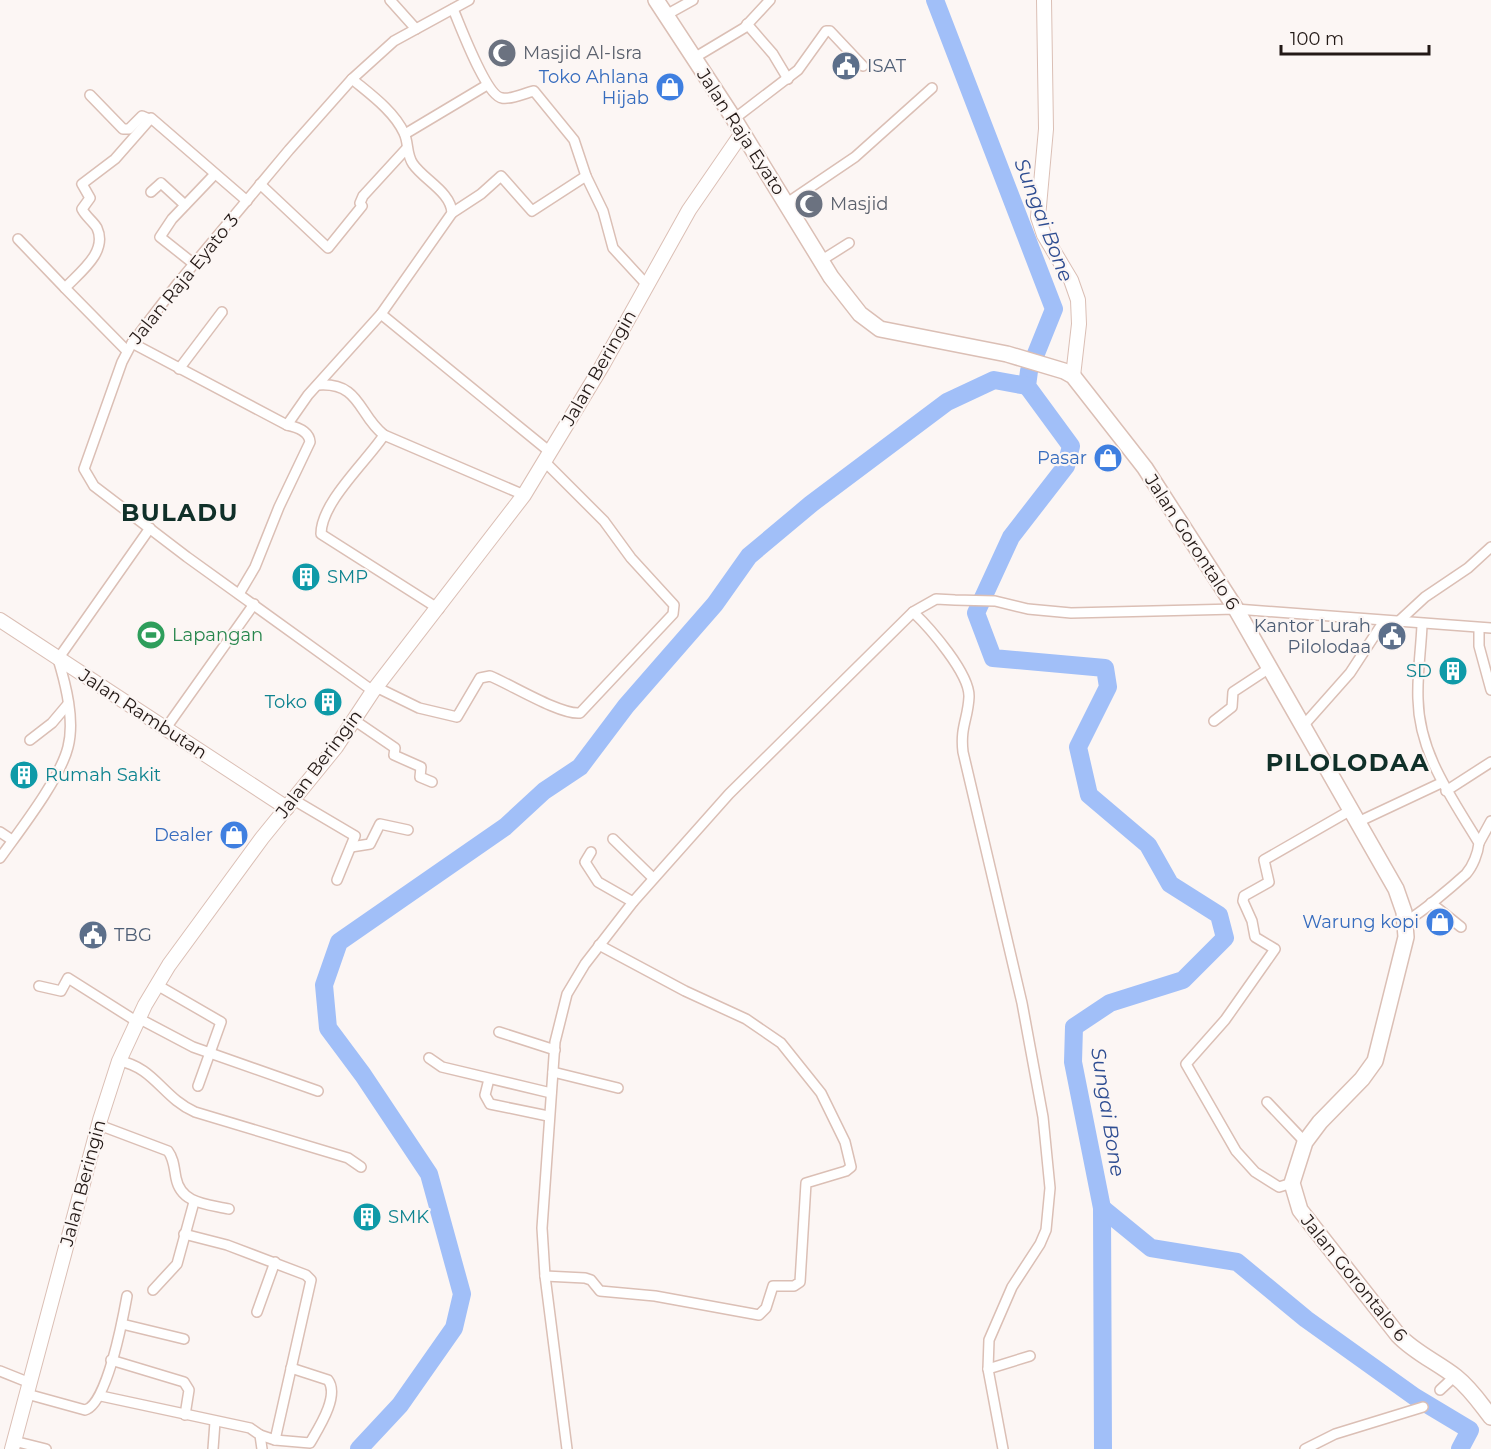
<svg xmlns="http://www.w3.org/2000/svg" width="1491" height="1449" font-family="Montserrat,sans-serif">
  <rect width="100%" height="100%" fill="#fcf6f4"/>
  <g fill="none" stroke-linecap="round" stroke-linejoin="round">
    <!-- river -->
    <g stroke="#a1bff8" stroke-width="18">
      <polyline points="935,0 1054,309 1029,371 1027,386 1071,446 1066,466 1011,537 976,613 993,658 1105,668 1108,687 1078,747 1089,795 1148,845 1170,884 1219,915 1225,938 1183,980 1110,1003 1074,1027 1073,1062 1102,1208 1103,1449"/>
      <polyline points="1102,1208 1151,1248 1237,1262 1306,1319 1415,1397 1470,1430 1460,1449"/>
      <polyline points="359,1449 400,1405 454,1328 462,1294 429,1174 363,1075 328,1028 324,985 339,942 505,827 544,791 580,767 626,706 715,604 749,556 811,504 947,402 994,380 1027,386"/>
    </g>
    <!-- street casing -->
    <g stroke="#dbbfb5" stroke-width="12">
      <g id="street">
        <polyline points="390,0 416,29"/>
        <path d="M453 9C460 25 486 96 502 98 512 100 524 93 534 91L574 140 586 176 603 211 613 248 647 285"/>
        <polyline points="666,15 693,0"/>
        <polyline points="747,24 773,54 788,79"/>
        <polyline points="694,58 744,28 770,0"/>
        <polyline points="90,95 123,129 129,129 142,116 149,119"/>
        <polyline points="734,119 798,70 826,31 830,31 863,66"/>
        <polyline points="405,134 487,85"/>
        <polyline points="260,184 328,248 362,206 360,203 363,196 407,148"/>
        <polyline points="151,192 161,183 185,205"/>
        <polyline points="787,203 855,157 932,88"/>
        <polyline points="452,213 481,194 501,176 532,211 586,176"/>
        <polyline points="18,239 65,288"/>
        <polyline points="822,260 849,243"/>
        <polyline points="194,264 160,237 172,219 215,174"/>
        <polyline points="381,314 550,452"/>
        <path d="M132 343 287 425 308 395 381 314 452 213C451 192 424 180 413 164 406 154 409 143 404 133 394 111 370 94 352 79"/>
        <path d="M127 351 65 288C80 272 108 252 97 228 93 221 86 217 82 209L90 198 82 184 115 159 151 118 247 201"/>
        <polyline points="179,369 222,312"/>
        <path d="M318 385C361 382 358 415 384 435 368 460 321 502 321 534L439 609"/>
        <polyline points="384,435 524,495"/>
        <path d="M239 594 255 567 279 507 310 442C309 431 297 427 287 425"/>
        <path d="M913 612C930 628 970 674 969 697 968 719 960 727 963 752L1022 1003 1043 1117 1050 1188 1046 1230 1040 1244 1012 1287 989 1340 988 1369 1003 1449"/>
        <polyline points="1398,622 1425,597 1468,568 1491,547"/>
        <polyline points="1479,628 1479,646 1491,690"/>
        <path d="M376 687 419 708 457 717 480 678 490 676C510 684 560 715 580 713L673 614 674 605 631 558 604 521 545 462"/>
        <polyline points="373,691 187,557 94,486 84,469 122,362 132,343 178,283 289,150 352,79 394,41 469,0"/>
        <polyline points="354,720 395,748 394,755 421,767 420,777 432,782"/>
        <polyline points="1214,721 1232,707 1233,692 1268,669"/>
        <polyline points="1303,726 1350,673 1384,621"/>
        <polyline points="166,728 254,604"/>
        <polyline points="30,740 52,723 68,704"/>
        <polyline points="1446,791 1491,762"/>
        <polyline points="294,800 355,836 337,880"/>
        <polyline points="1358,822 1441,783"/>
        <polyline points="0,832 12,840"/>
        <polyline points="613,839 653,878"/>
        <polyline points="1479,843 1491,821"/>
        <polyline points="351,847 370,844 380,824 408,830"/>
        <polyline points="591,852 585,862 598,882 633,902"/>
        <path d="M0 858C20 830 60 779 68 747 75 720 66 685 58 659L150 528"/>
        <polyline points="1431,903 1461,927"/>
        <path d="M1405 921C1417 917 1455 884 1466 874 1473 866 1478 853 1479 843 1452 798 1419 754 1418 699 1417 674 1421 650 1422 625"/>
        <polyline points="157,985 221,1022 198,1086"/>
        <polyline points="39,986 61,991 68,978 136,1021"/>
        <polyline points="138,1018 193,1047 318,1091"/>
        <polyline points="499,1032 555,1050"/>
        <polyline points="429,1058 442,1067 551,1093"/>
        <path d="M119 1061C154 1067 163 1098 195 1112L348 1158 361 1167"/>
        <polyline points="553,1072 618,1088"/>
        <polyline points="489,1079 485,1095 490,1104 548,1116"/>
        <polyline points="1267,1102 1305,1142"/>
        <path d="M99 1125 168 1151C174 1159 174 1168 176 1178 181 1204 207 1204 229 1209"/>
        <polyline points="1292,1183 1279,1187 1255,1172 1236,1151 1186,1064 1225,1020 1275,949 1255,937 1252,921 1243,901 1244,896 1269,882 1264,860 1351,810"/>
        <polyline points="184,1234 227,1245 306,1275 311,1280 275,1440 260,1435"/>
        <polyline points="545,1276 585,1278 591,1280 600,1291 655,1296 759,1315 766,1308 773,1286 794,1286 800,1282 806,1183 846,1171 851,1167 845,1142 821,1093 781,1043 746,1019 685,991 599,945"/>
        <polyline points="153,1290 177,1264 194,1202"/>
        <polyline points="257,1312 275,1262"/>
        <polyline points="122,1324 184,1339"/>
        <polyline points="111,1360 184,1382 189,1390 185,1415"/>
        <polyline points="988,1369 1030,1356"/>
        <polyline points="0,1371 30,1383"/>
        <polyline points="1440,1390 1455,1376"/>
        <path d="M27 1394 85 1410C107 1405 123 1318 127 1296"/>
        <polyline points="101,1396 250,1428 260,1435 262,1449"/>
        <path d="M275 1440 310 1443C318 1429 340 1396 328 1380L291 1368"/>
        <polyline points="14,1441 46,1449"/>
        <polyline points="213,1449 215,1422"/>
        <polyline points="567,1449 545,1276 542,1228 555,1042 567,994 585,964 633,902 729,794 913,612 936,599 955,600 995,601 1028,609 1071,613 1236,609 1491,628"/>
        <polyline points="1305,1449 1335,1434 1423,1407"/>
      </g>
    </g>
    <!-- secondary casing -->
    <g stroke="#dbbfb5" stroke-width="16">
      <g id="secondary">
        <polyline points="1044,0 1046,129 1038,217 1044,235 1071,280 1078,300 1079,324 1073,376"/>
        <polyline points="0,620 287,808"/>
        <polyline points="12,1449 100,1120 119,1061 145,1005 169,965 262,838 336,747 373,691 524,495 602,366 689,210 742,133"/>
      </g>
    </g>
    <!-- primary casing -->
    <g stroke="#dbbfb5" stroke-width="18">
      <path id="primary" d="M656 0 734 119 831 277 860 314 880 329 1007 354 1064 371 1073 376 1145 468 1236 609 1396 889 1404 912 1406 937 1375 1061 1362 1079 1320 1122 1305 1142 1292 1183 1300 1210 1398 1335C1415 1353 1437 1362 1456 1377 1471 1389 1480 1403 1491 1417"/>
    </g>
    <!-- street -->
    <use href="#street" stroke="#fff" stroke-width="9"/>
    <!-- secondary -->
    <use href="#secondary" stroke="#fff" stroke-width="14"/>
    <!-- primary -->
    <use href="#primary" stroke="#fff" stroke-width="15"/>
  </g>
  <!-- icons -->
  <defs>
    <g id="mosque-disc" transform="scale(1.5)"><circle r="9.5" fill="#6b7280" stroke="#fcf6f4"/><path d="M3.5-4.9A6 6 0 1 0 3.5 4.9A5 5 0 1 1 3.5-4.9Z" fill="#fff"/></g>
    <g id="civic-disc" transform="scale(1.5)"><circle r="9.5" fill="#5c6f8a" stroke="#fcf6f4"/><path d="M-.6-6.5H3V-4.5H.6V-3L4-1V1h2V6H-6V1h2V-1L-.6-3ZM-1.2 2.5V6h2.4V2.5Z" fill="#fff"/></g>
    <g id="shop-disc" transform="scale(1.5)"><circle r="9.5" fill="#3f7fe0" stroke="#fcf6f4"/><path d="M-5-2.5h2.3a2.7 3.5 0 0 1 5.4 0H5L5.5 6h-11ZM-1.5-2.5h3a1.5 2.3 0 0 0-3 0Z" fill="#fff"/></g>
    <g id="building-disc" transform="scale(1.5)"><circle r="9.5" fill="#0f9aa8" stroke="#fcf6f4"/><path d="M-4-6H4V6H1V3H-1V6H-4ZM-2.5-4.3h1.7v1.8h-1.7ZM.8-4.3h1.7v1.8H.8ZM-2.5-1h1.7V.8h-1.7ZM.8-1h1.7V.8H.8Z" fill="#fff"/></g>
    <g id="stadium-disc" transform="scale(1.5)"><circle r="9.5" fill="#2e9e5b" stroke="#fcf6f4"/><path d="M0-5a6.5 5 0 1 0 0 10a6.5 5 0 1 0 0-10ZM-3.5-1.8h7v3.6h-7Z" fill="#fff"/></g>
  </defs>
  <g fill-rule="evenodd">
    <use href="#mosque-disc" x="502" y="53"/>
    <use href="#civic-disc" x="846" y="66"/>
    <use href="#shop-disc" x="670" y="87"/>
    <use href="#mosque-disc" x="809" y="204"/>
    <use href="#shop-disc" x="1108" y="458"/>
    <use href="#building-disc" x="306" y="577"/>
    <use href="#stadium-disc" x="151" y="635"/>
    <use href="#civic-disc" x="1392" y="636"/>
    <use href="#building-disc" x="1453" y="671"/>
    <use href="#building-disc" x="328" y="702"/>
    <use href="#building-disc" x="24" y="775"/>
    <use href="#shop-disc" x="234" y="835"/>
    <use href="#shop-disc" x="1440" y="922"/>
    <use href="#civic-disc" x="93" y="935"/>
    <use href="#building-disc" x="367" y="1217"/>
  </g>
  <g text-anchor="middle" stroke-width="4.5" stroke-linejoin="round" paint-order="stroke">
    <!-- worship labels -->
    <g font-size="18" fill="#5b616d" stroke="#fcf6f4" text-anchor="start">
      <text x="523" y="59">Masjid Al-Isra</text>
      <text x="830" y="210">Masjid</text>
    </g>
    <!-- service labels -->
    <g font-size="18" fill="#4e5e75" stroke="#fcf6f4" text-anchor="start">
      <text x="867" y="72">ISAT</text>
      <text x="1371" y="632" text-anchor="end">Kantor Lurah<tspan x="1371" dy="21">Pilolodaa</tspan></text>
      <text x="114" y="941">TBG</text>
    </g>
    <!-- shop labels -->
    <g font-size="18" fill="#366cbe" stroke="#fcf6f4" text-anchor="end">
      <text x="649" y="83">Toko Ahlana<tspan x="649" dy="21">Hijab</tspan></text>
      <text x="1087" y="464">Pasar</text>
      <text x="213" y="841">Dealer</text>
      <text x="1419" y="928">Warung kopi</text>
    </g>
    <!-- street labels -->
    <g font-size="18" fill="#231916" stroke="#fcf6f4">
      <text transform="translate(741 132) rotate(57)" y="6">Jalan Raja Eyato</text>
      <text transform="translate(184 279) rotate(-51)" y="6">Jalan Raja Eyato 3</text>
      <text transform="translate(599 368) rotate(-60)" y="6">Jalan Beringin</text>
      <text transform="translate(1192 542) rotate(57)" y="6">Jalan Gorontalo 6</text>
      <text transform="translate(143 714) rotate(33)" y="6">Jalan Rambutan</text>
      <text transform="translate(319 764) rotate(-53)" y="6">Jalan Beringin</text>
      <text transform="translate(83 1183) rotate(-75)" y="6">Jalan Beringin</text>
      <text transform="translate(1354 1278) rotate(51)" y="6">Jalan Gorontalo 6</text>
    </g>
    <!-- culture labels -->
    <g font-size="18" fill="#0d838f" stroke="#fcf6f4" text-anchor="start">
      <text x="327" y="583">SMP</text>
      <text x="1432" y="677" text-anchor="end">SD</text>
      <text x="307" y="708" text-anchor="end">Toko</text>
      <text x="45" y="781">Rumah Sakit</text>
      <text x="388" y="1223">SMK</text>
    </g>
    <!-- leisure labels -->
    <g font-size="18" fill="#27864d" stroke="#fcf6f4" text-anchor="start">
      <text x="172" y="641">Lapangan</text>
    </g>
    <!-- water labels -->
    <g font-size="20" font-style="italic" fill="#2d4c91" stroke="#fcf6f4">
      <text transform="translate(1044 220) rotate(69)" y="7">Sungai Bone</text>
      <text transform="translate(1108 1112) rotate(81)" y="7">Sungai Bone</text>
    </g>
    <!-- district labels -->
    <g font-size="24" font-weight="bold" letter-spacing="1.5" fill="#103029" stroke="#fcf6f4">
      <text x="180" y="521">BULADU</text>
      <text x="1348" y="771">PILOLODAA</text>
    </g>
  </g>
  <!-- scale -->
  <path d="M1281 45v9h148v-9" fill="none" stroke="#231916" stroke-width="3"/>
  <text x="1290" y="45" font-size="18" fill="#231916" stroke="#fcf6f4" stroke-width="4.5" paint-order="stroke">100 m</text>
</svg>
